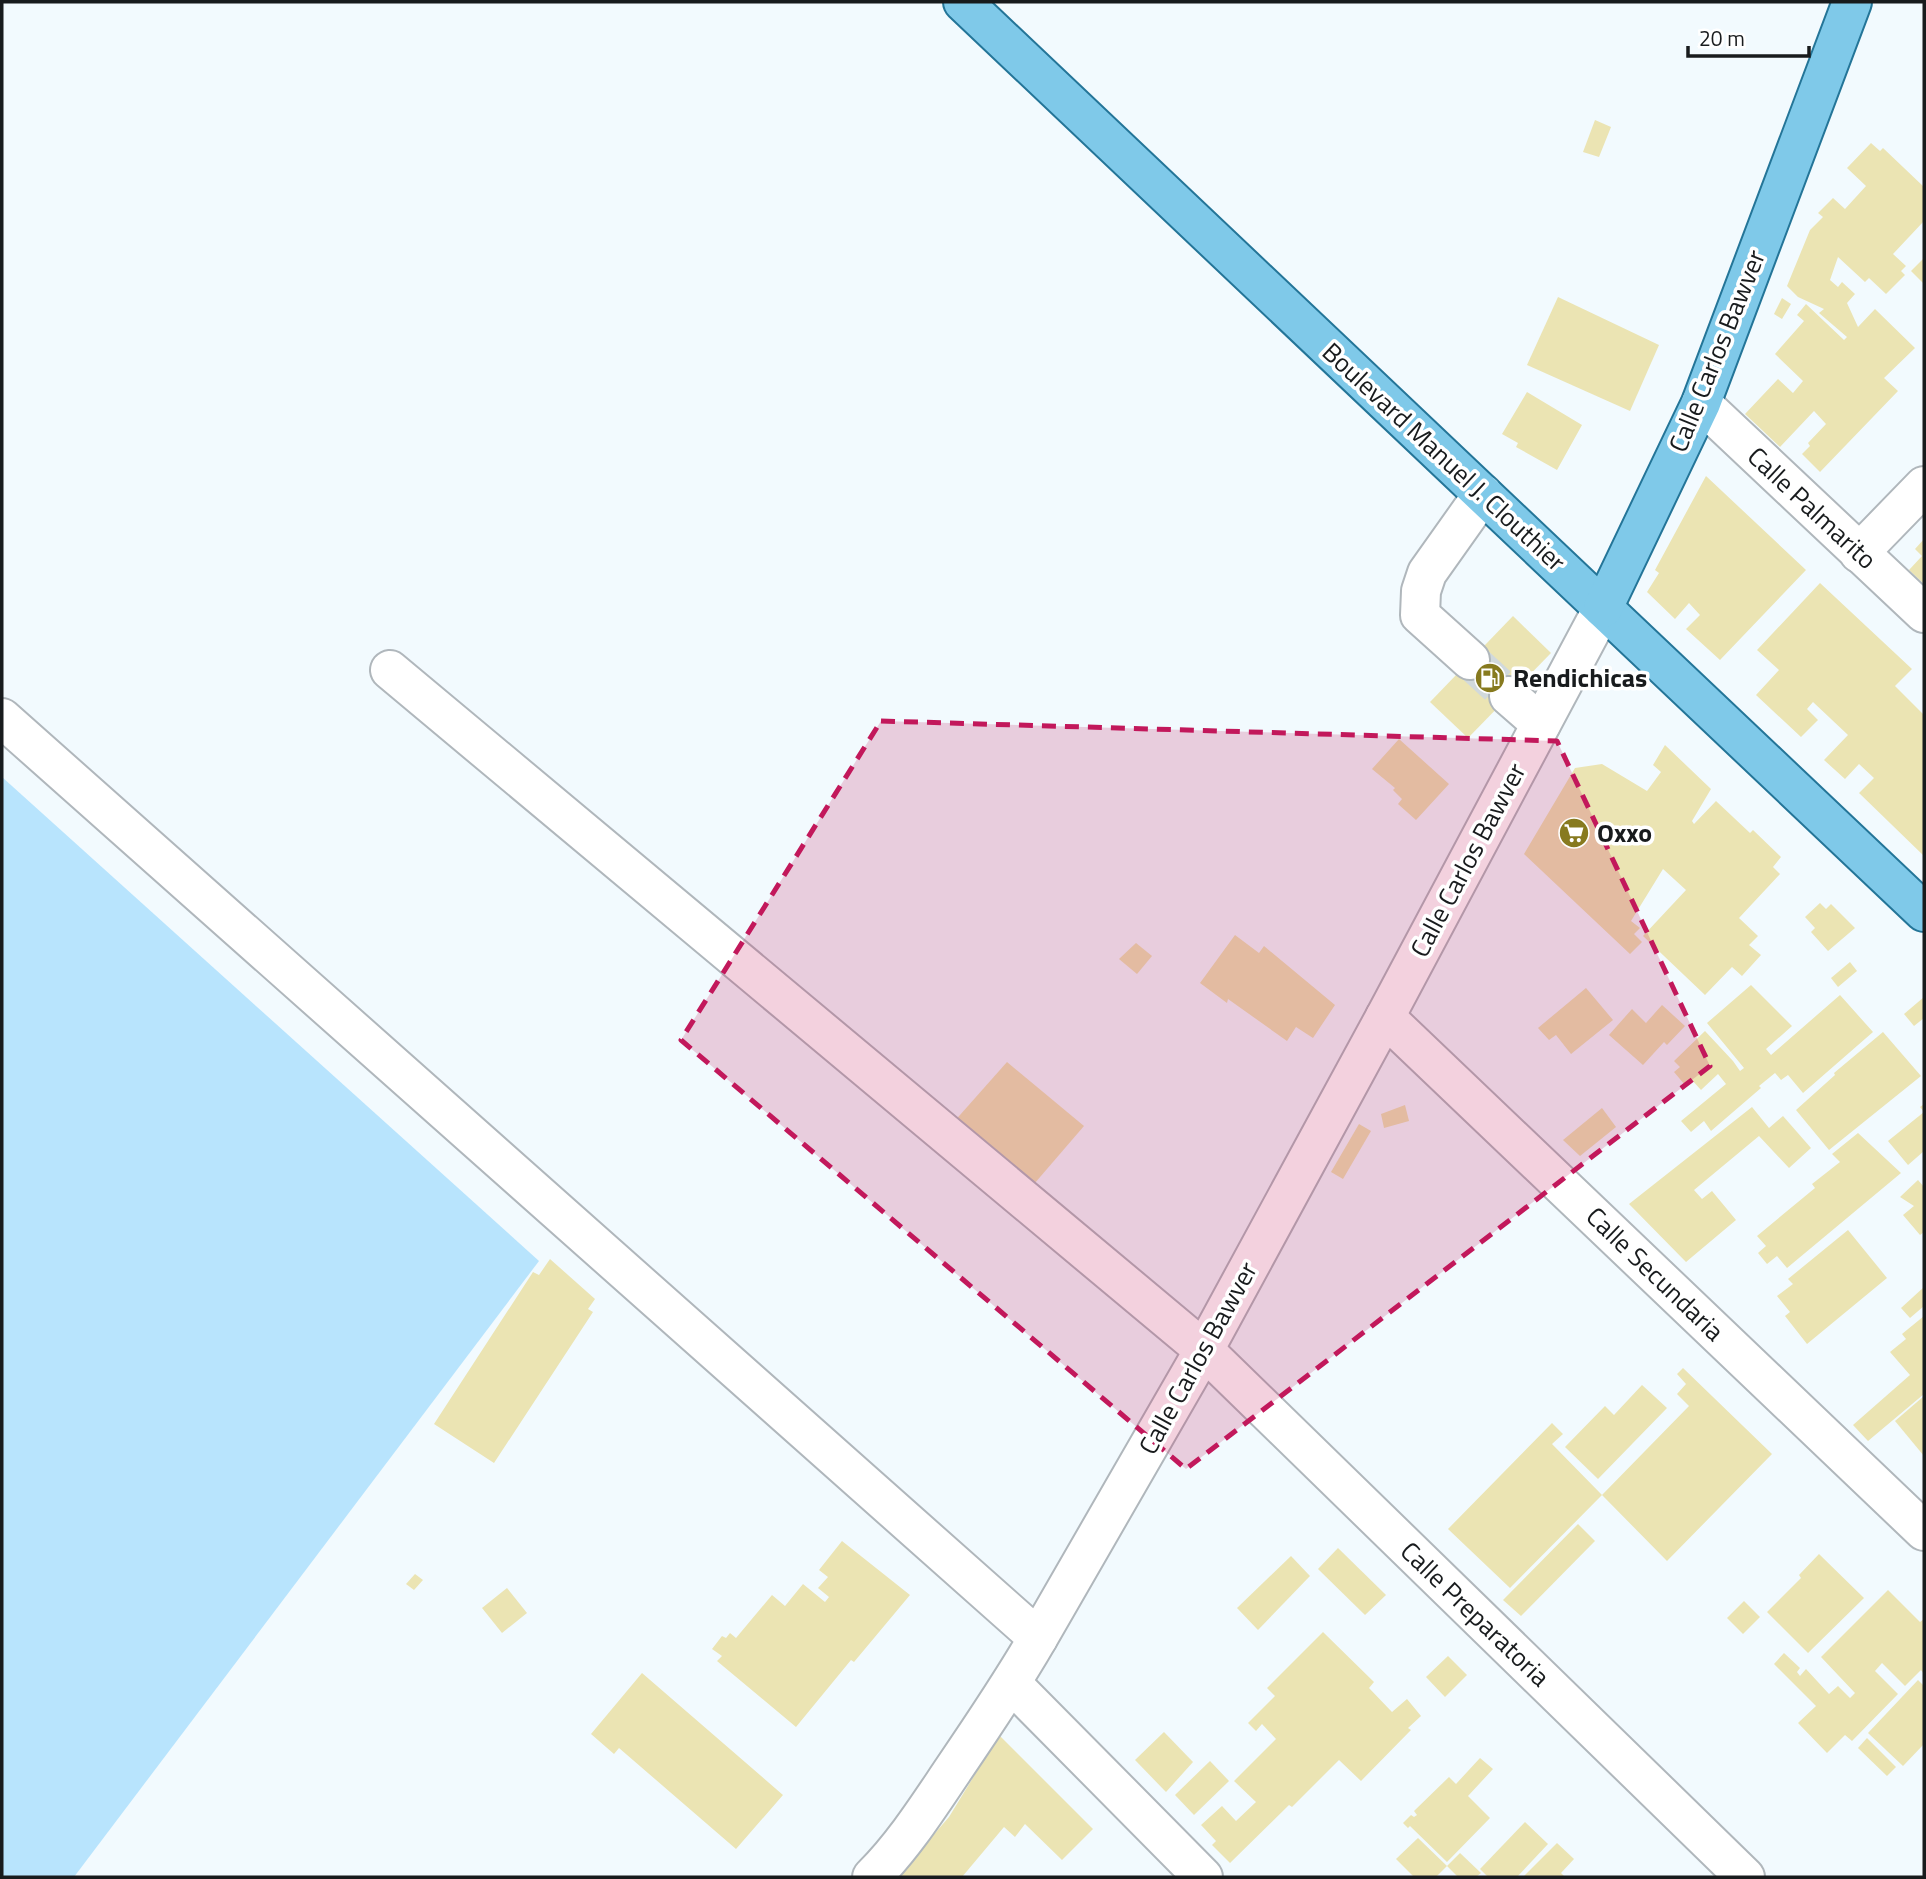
<svg xmlns="http://www.w3.org/2000/svg" width="1926" height="1879" font-family="'Titillium Web',sans-serif">
  <rect width="100%" height="100%" fill="#f2fafe"/>
  <!-- green -->
  <polygon fill="#b8e4fd" points="2,777 539,1261 74,1877 2,1877"/>
  <!-- building -->
  <g fill="#ebe4b3">
    <polygon points="1595,120 1611,127 1599,157 1583,152"/>
    <polygon points="1871,143 1880,151 1883,148 1924,187 1924,221 1893,254 1906,266 1901,271 1905,275 1886,294 1869,278 1865,282 1838,257 1830,280 1838,287 1842,282 1855,294 1847,303 1858,327 1875,309 1915,348 1884,378 1898,391 1820,472 1802,454 1810,446 1808,443 1826,424 1814,411 1780,447 1745,414 1778,379 1793,393 1803,381 1775,354 1804,321 1797,315 1806,304 1844,340 1847,337 1819,313 1824,309 1798,297 1787,286 1810,230 1823,217 1818,213 1833,198 1845,209 1866,186 1847,168"/>
    <polygon points="1924,258 1924,281 1923,283 1911,271"/>
    <polygon points="1558,297 1659,345 1630,411 1527,365"/>
    <polygon points="1782,298 1791,304 1782,319 1774,314"/>
    <polygon points="1527,392 1582,425 1557,470 1516,447 1518,443 1502,434"/>
    <polygon points="1706,476 1806,570 1720,660 1686,629 1700,615 1689,603 1675,619 1647,592 1659,573 1655,570"/>
    <polygon points="1924,539 1924,584 1909,570 1922,556 1915,549"/>
    <polygon points="1820,583 1912,669 1895,686 1924,715 1924,856 1859,793 1874,778 1859,764 1845,779 1824,760 1848,735 1813,702 1807,709 1818,720 1801,737 1756,695 1779,670 1757,650"/>
    <polygon points="1513,616 1551,653 1468,738 1430,702"/>
    <polygon points="1399,739 1449,784 1416,820 1398,804 1402,799 1393,790 1395,788 1372,769"/>
    <polygon points="1665,745 1711,789 1692,821 1694,824 1716,801 1750,833 1753,830 1781,857 1773,867 1780,874 1739,918 1758,936 1749,945 1761,955 1742,976 1732,967 1705,995 1643,936 1686,890 1663,869 1631,921 1640,928 1634,934 1642,942 1630,954 1524,854 1575,768 1602,764 1647,791 1661,772 1653,765"/>
    <polygon points="1820,903 1826,909 1831,904 1855,928 1828,951 1811,932 1815,928 1805,917"/>
    <polygon points="1235,935 1259,953 1264,946 1335,1005 1313,1038 1296,1027 1287,1041 1228,999 1227,1003 1200,983"/>
    <polygon points="1136,943 1152,956 1137,974 1119,959"/>
    <polygon points="1850,962 1857,971 1838,987 1831,978"/>
    <polygon points="1751,985 1792,1026 1766,1049 1771,1055 1840,995 1873,1032 1803,1093 1788,1075 1781,1080 1775,1073 1759,1086 1761,1088 1711,1131 1704,1121 1691,1132 1681,1121 1726,1084 1718,1074 1701,1090 1691,1079 1685,1085 1674,1072 1680,1067 1674,1061 1705,1031 1733,1061 1740,1071 1744,1068 1707,1023"/>
    <polygon points="1586,988 1613,1020 1571,1054 1556,1035 1549,1040 1538,1028"/>
    <polygon points="1924,997 1924,1018 1914,1026 1904,1014"/>
    <polygon points="1662,1005 1685,1026 1667,1045 1664,1042 1643,1065 1609,1035 1632,1009 1646,1023"/>
    <polygon points="1883,1032 1921,1076 1829,1150 1796,1110 1835,1075 1834,1073"/>
    <polygon points="1007,1062 1084,1126 1022,1198 944,1133"/>
    <polygon points="1924,1104 1924,1151 1908,1165 1888,1141 1924,1112 1920,1107"/>
    <polygon points="1405,1105 1409,1121 1384,1128 1381,1114"/>
    <polygon points="1752,1107 1769,1128 1783,1116 1811,1148 1789,1168 1759,1136 1694,1190 1702,1199 1712,1191 1736,1220 1686,1262 1629,1204"/>
    <polygon points="1602,1108 1616,1127 1580,1156 1563,1140"/>
    <polygon points="1359,1124 1371,1131 1343,1179 1331,1172"/>
    <polygon points="1858,1133 1901,1173 1787,1268 1777,1256 1767,1264 1758,1253 1766,1246 1757,1236 1815,1188 1812,1184 1840,1162 1832,1154"/>
    <polygon points="1918,1180 1924,1187 1924,1232 1920,1235 1903,1215 1914,1206 1900,1197"/>
    <polygon points="1848,1230 1887,1278 1807,1344 1785,1316 1790,1312 1777,1296 1793,1284 1788,1279"/>
    <polygon points="550,1259 595,1299 588,1309 593,1312 494,1463 434,1424 533,1272 539,1275"/>
    <polygon points="1924,1287 1924,1306 1910,1318 1901,1308"/>
    <polygon points="1924,1316 1924,1394 1868,1441 1853,1425 1910,1375 1890,1352 1906,1339 1902,1334"/>
    <polygon points="1683,1368 1772,1454 1667,1561 1602,1495 1510,1588 1448,1529 1552,1423 1563,1434 1552,1444 1602,1495 1689,1406 1677,1394 1686,1384 1677,1374"/>
    <polygon points="1642,1385 1667,1408 1598,1479 1565,1447 1605,1406 1614,1415"/>
    <polygon points="1924,1396 1924,1456 1895,1421"/>
    <polygon points="1578,1524 1595,1541 1521,1616 1503,1600"/>
    <polygon points="842,1541 910,1595 854,1662 851,1660 796,1727 717,1661 722,1656 712,1649 722,1636 726,1638 730,1633 736,1638 772,1595 785,1606 803,1584 825,1602 829,1597 818,1588 828,1577 819,1570"/>
    <polygon points="1338,1548 1386,1595 1365,1615 1318,1569"/>
    <polygon points="1819,1554 1864,1598 1808,1653 1767,1612 1801,1578 1799,1575"/>
    <polygon points="1291,1556 1310,1576 1258,1630 1237,1608"/>
    <polygon points="415,1574 423,1580 414,1590 406,1584"/>
    <polygon points="507,1588 527,1613 502,1633 482,1608"/>
    <polygon points="1888,1590 1920,1622 1924,1619 1924,1674 1921,1670 1905,1686 1882,1663 1875,1671 1898,1694 1852,1741 1845,1735 1827,1753 1798,1723 1816,1706 1774,1664 1784,1653 1800,1668 1797,1672 1800,1676 1806,1669 1829,1694 1838,1686 1850,1698 1855,1693 1821,1657"/>
    <polygon points="1744,1601 1760,1617 1743,1634 1727,1618"/>
    <polygon points="1323,1632 1374,1682 1369,1688 1392,1712 1407,1699 1421,1716 1408,1728 1411,1730 1361,1781 1339,1760 1292,1807 1289,1805 1230,1863 1212,1845 1216,1841 1201,1825 1222,1806 1236,1821 1256,1802 1234,1781 1276,1739 1262,1724 1256,1731 1248,1723 1275,1696 1267,1688"/>
    <polygon points="1448,1656 1467,1675 1445,1697 1426,1677"/>
    <polygon points="642,1673 783,1795 736,1849 619,1748 614,1754 591,1734"/>
    <polygon points="1918,1680 1924,1686 1924,1744 1903,1766 1868,1733"/>
    <polygon points="1164,1732 1193,1762 1166,1792 1135,1760"/>
    <polygon points="999,1735 1093,1829 1062,1860 1025,1824 1015,1837 1004,1827 962,1877 897,1877 949,1817"/>
    <polygon points="1867,1738 1896,1767 1887,1776 1858,1748"/>
    <polygon points="1480,1758 1493,1769 1468,1796 1490,1818 1447,1862 1410,1826 1408,1828 1403,1823 1411,1815 1414,1817 1417,1815 1414,1811 1449,1777 1456,1784"/>
    <polygon points="1210,1761 1229,1781 1194,1815 1175,1795"/>
    <polygon points="1525,1822 1548,1844 1517,1877 1488,1877 1480,1869"/>
    <polygon points="1418,1838 1447,1866 1436,1877 1414,1877 1396,1859"/>
    <polygon points="1557,1843 1574,1859 1561,1873 1565,1877 1523,1877"/>
    <polygon points="1460,1853 1481,1873 1476,1877 1458,1877 1447,1866"/>
  </g>
  <g fill="none" stroke-linecap="round" stroke-linejoin="round">
    <!-- minor-tunnel -->
    <polyline stroke="#d1d9dc" stroke-width="38" stroke-dasharray="38 19" stroke-linecap="butt" points="1470,660 1509,696"/>
    <!-- minor casing -->
    <g stroke="#b0b7bc" stroke-width="42">
      <g id="minor">
        <polyline points="1701,403 1924,613"/>
        <polyline points="1859,553 1924,486"/>
        <polyline points="1470,660 1420,615 1421,591 1427,573 1483,494"/>
        <polyline points="390,670 1204,1350 1745,1877"/>
        <polyline points="1509,696 1541,724"/>
        <polyline points="2,718 1038,1638"/>
        <polyline points="1385,1017 1924,1531"/>
        <polyline points="1012,1684 1203,1877"/>
        <path d="M872 1877C904 1845 928 1807 953 1770 983 1726 1012 1683 1038 1638L1204 1350 1385 1017 1603 608"/>
      </g>
    </g>
    <!-- major casing -->
    <g stroke="#247598" stroke-width="42">
      <g id="major">
        <polyline points="963,2 1924,912"/>
        <polyline points="1603,608 1701,403 1852,2"/>
      </g>
    </g>
    <!-- minor -->
    <use href="#minor" stroke="#fff" stroke-width="38"/>
    <!-- major -->
    <use href="#major" stroke="#7fc9e9" stroke-width="38"/>
  </g>
  <!-- marked area -->
  <path fill="#c2185b" fill-opacity="0.2" stroke="#c2185b" stroke-width="5" stroke-dasharray="14 9" stroke-linejoin="round" d="M881 721 1557 741 1710 1066 1186 1469 681 1040Z"/>
  <!-- icons -->
  <defs>
    <g id="fuel-disc" transform="scale(1.575)"><circle r="9.5" fill="#877a1f" stroke="#fff"/><path d="M-5.5-6h7V0h2V4h1.3V-2.5L3-4.5l.8-.8L6-3V5H2.5V1h-1V6h-7ZM-4.2-4.7v3.2H.2V-4.7Z" fill="#fff"/></g>
    <g id="supermarket-disc" transform="scale(1.575)"><circle r="9.5" fill="#877a1f" stroke="#fff"/><path d="M-6-5.5h2.5l.6 2H6L4.5 2H-2.5L-4.4-4H-6ZM-1.5 3.2a1.3 1.3 0 1 0 .1 0ZM3 3.2a1.3 1.3 0 1 0 .1 0Z" fill="#fff"/></g>
  </defs>
  <g fill-rule="evenodd">
    <use href="#fuel-disc" x="1490" y="678"/>
    <use href="#supermarket-disc" x="1574" y="833"/>
  </g>
  <g text-anchor="middle" stroke-width="7" stroke-linejoin="round" paint-order="stroke">
    <!-- street labels -->
    <g font-size="26" fill="#181b1d" stroke="#fff">
      <text transform="translate(1717 351) rotate(-68)" y="9">Calle Carlos Bawver</text>
      <text transform="translate(1444 457) rotate(43)" y="9">Boulevard Manuel J. Clouthier</text>
      <text transform="translate(1812 508) rotate(43)" y="9">Calle Palmarito</text>
      <text transform="translate(1468 860) rotate(-62)" y="9">Calle Carlos Bawver</text>
      <text transform="translate(1655 1274) rotate(44)" y="9">Calle Secundaria</text>
      <text transform="translate(1198 1358) rotate(-61)" y="9">Calle Carlos Bawver</text>
      <text transform="translate(1475 1614) rotate(44)" y="9">Calle Preparatoria</text>
    </g>
    <!-- poi labels -->
    <g font-size="26" font-weight="bold" fill="#181b1d" stroke="#fff" text-anchor="start">
      <text x="1513" y="687">Rendichicas</text>
      <text x="1597" y="842">Oxxo</text>
    </g>
  </g>
  <!-- border -->
  <rect width="1926" height="1879" fill="none" stroke="#181b1d" stroke-width="7"/>
  <!-- scale -->
  <path d="M1688 46v10h121v-10" fill="none" stroke="#181b1d" stroke-width="3.5"/>
  <text x="1699" y="46" font-size="21" fill="#181b1d" stroke="#ffffff" stroke-width="5" paint-order="stroke">20 m</text>
</svg>
